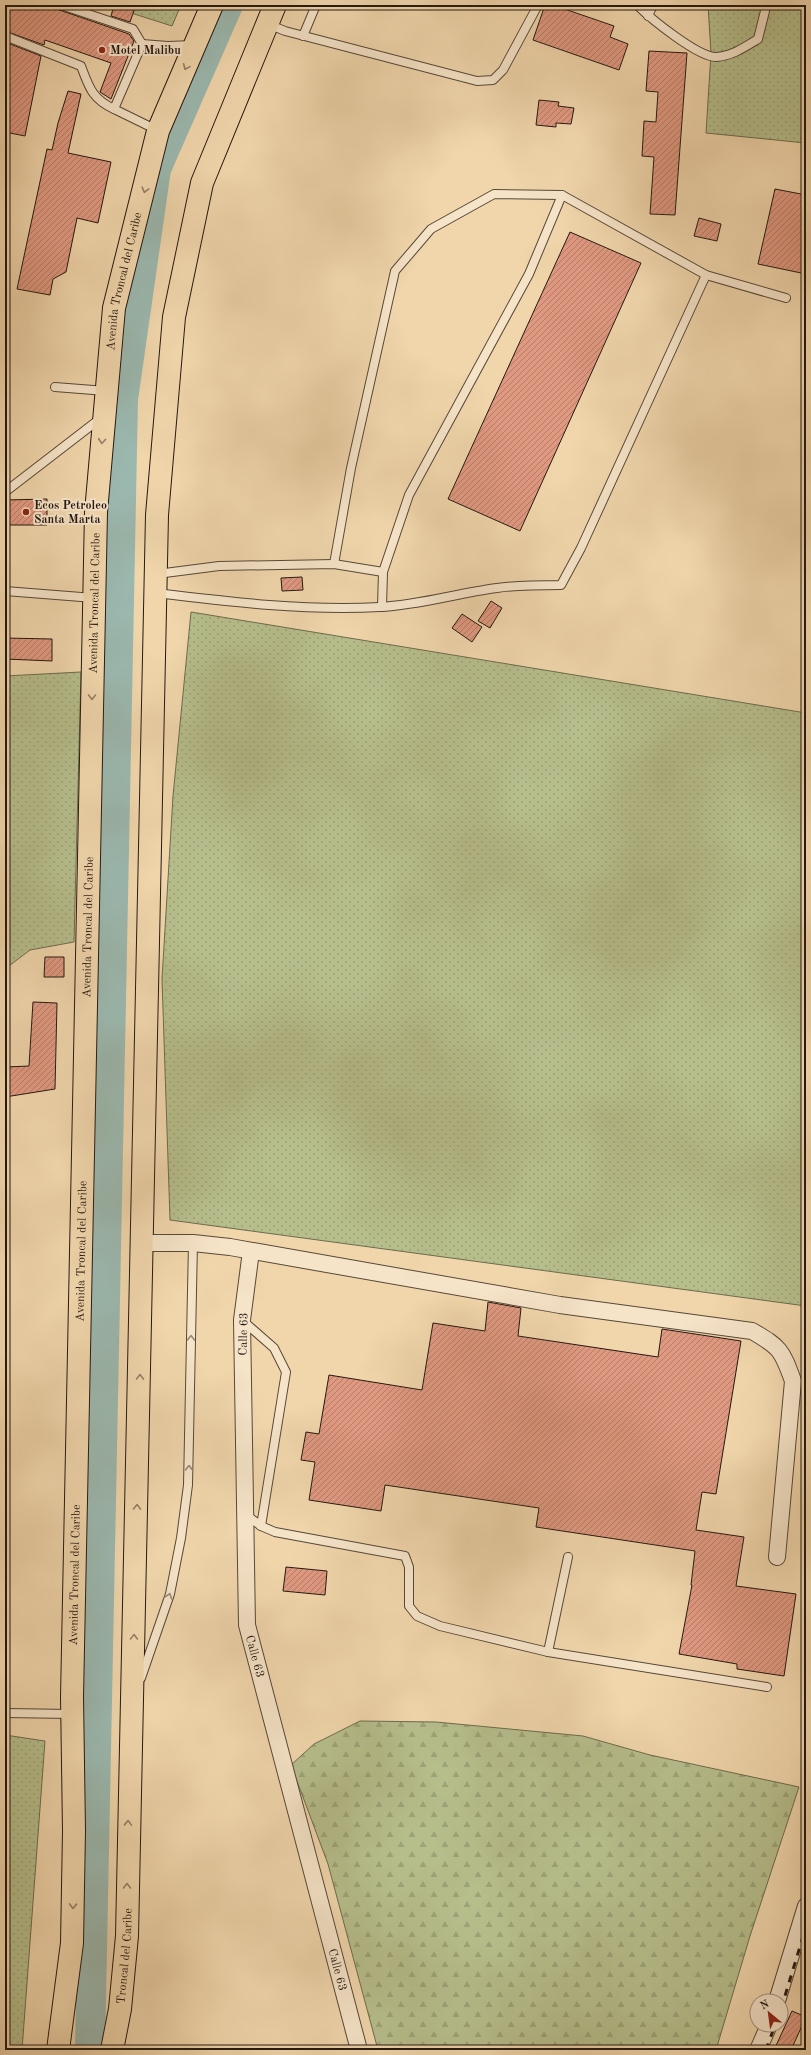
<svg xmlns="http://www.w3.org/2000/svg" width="811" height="2055" font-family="'Old Standard TT',serif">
  <defs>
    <pattern id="grass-dots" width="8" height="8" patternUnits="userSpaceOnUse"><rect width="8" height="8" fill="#b6be8c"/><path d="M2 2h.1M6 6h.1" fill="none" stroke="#9ca378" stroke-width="1.8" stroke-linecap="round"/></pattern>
    <pattern id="forest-firs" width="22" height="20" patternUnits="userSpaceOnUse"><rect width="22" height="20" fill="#b6be8c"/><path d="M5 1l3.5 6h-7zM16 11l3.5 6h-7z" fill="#9ca378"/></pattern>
    <pattern id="building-hatch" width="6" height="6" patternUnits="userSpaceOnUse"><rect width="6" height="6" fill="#e09981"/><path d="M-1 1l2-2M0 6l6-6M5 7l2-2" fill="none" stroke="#b57c68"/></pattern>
  </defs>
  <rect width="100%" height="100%" fill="#f1d6ac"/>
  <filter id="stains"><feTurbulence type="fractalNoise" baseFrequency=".005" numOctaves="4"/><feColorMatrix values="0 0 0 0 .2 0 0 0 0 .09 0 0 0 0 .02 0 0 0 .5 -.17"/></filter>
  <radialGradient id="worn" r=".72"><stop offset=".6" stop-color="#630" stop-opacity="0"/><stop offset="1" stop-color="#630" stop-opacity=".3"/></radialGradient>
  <!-- grass -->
  <g fill="url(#grass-dots)" stroke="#6d6b4f">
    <polygon points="106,5 181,5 172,26"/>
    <polygon points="708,5 806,5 806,143 706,133 711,53"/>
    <polygon points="191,612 806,713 806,1306 170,1220 162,979 173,796"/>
    <polygon points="81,672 74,942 30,950 5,969 5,676"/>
    <polygon points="5,1735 45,1741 22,2050 5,2050"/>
  </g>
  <!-- forest -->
  <polygon fill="url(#forest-firs)" stroke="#6d6b4f" points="360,1721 436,1722 583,1736 650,1755 799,1787 750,1936 716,2050 378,2050 328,1864 291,1765 314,1744"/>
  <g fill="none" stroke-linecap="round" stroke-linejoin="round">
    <!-- river -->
    <polyline stroke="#9bb8af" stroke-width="30" points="90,2050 123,399 156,169 228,5"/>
  </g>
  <!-- building -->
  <g fill="url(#building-hatch)" stroke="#241812">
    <polygon points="5,5 45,5 129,34 134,41 111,99 100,92 111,63 45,40 44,45 5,31"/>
    <polygon points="114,5 136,5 130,22 111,16"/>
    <polygon points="545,5 553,5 614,26 610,37 628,44 619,70 533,40"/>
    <polygon points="5,42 41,56 25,136 5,132"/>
    <polygon points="649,51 687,53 675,215 650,214 654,157 642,156 644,121 656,122 658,92 646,91"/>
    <polygon points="68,91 81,94 68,153 111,162 98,223 77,218 66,272 53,279 50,295 17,289 47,149 52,150 58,123"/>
    <polygon points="539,100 559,102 558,106 574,108 571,124 556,123 556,127 536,125"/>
    <polygon points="775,189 806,195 806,274 758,264"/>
    <polygon points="699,218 721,224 717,241 694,236"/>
    <polygon points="570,232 641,263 520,531 448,499"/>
    <polygon points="47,499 47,525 5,525 5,500"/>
    <polygon points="302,577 303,590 282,591 281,578"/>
    <polygon points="491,601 502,608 490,628 478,621"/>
    <polygon points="462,614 482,627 472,642 452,628"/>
    <polygon points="5,638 52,639 52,661 5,659"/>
    <polygon points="45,957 64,957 64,977 44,977"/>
    <polygon points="33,1002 57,1003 55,1089 5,1097 5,1067 29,1066"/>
    <polygon points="488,1302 521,1308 518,1336 658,1357 662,1329 741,1341 716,1494 702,1492 696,1530 744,1537 736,1586 796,1594 784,1676 737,1669 737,1664 679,1654 692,1585 691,1585 695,1551 536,1527 539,1508 385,1485 381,1511 309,1500 315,1462 301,1460 306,1432 319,1434 329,1375 422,1390 433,1323 485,1331"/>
    <polygon points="286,1567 327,1571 325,1595 283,1591"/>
    <polygon points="792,2011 806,2017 791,2050 774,2050"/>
  </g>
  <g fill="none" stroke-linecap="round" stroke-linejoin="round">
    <!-- service casing -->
    <g stroke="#574838" stroke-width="10">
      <g id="service">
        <polyline points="61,5 133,29 142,44"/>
        <path d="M637 5C651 19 698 57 716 57 732 56 745 47 758 39L765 11 764 5"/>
        <polyline points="648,16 653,5"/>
        <polyline points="268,24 285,31 477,81 493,80 503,70 538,5"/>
        <path d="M5 36 81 66C89 87 92 99 114 109"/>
        <polyline points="303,36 316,5"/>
        <polyline points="157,130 114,109 142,44 168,46 193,45"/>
        <polyline points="562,195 706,275 786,298"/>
        <polyline points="55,387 106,391"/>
        <polyline points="5,492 101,418"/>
        <polyline points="334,564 351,468 395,271 431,229 494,194 562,195 529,274 409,495 383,572 382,607"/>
        <polyline points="157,574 219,566 334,564 383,572"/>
        <polyline points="5,591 94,598"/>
        <path d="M156 593C231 602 305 611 380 607 420 605 458 593 497 588 518 585 540 585 561 585L581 548 706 275"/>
        <polyline points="242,1320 274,1348 286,1372 261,1526"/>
        <polyline points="245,1514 261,1526 275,1532 405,1556 409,1567 409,1606 417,1616 440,1626 548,1652 767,1687"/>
        <polyline points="548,1652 568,1557"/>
        <polyline points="141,1678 170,1594 181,1538 188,1485 193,1243"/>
        <polyline points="5,1713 72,1714"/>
      </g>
    </g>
    <!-- minor casing -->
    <g stroke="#574838" stroke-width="18">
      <g id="minor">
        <path d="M142 1243H193L230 1247 560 1305 752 1331C780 1347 782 1350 793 1381L777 1557"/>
        <path id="s1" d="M251 1251 242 1320 247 1625 359 2050"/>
        <polyline points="777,2001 806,1906"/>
        <polyline points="758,2050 769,2025"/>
      </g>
    </g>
    <!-- trunk casing -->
    <g stroke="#241812" stroke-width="24">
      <g id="trunk">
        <path id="s2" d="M58 2050 72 1943 74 1831 72 1697 96 512 114 308 158 131 212 5"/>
        <path id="s3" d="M112 2050 120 2009 127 1936 157 515 174 317 202 183 275 5"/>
      </g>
    </g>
    <!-- service -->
    <use href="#service" stroke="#f6e4c9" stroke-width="8"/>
    <!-- minor -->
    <use href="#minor" stroke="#f6e4c9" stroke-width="16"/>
    <!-- trunk -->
    <use href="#trunk" stroke="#f1d6ac" stroke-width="22"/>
    <!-- rail -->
    <g stroke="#241812" stroke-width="3" stroke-dasharray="7 7" stroke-linecap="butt">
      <polyline points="781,2009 806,1927"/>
      <polyline points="766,2050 775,2025"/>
    </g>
  </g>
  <!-- one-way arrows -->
  <defs><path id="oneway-chevron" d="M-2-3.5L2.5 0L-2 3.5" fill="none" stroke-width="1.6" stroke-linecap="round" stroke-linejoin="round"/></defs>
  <g stroke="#958067">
    <use href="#oneway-chevron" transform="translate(186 67) rotate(114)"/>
    <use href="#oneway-chevron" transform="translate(145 190) rotate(105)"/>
    <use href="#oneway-chevron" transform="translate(102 441) rotate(95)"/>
    <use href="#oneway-chevron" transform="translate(92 697) rotate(91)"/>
    <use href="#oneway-chevron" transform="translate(140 1377) rotate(-89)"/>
    <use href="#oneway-chevron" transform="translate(137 1507) rotate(-89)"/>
    <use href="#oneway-chevron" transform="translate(134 1637) rotate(-89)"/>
    <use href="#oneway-chevron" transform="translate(128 1823) rotate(-88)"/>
    <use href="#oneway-chevron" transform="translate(127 1886) rotate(-90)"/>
    <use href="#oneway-chevron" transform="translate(73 1906) rotate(92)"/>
  </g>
  <g stroke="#988877">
    <use href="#oneway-chevron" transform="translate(191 1338) rotate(-89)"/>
    <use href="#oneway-chevron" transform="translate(189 1468) rotate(-89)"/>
    <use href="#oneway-chevron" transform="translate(169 1596) rotate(-73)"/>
  </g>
  <!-- markers -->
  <g fill="#8f2418" stroke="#f6e4c9" stroke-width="1.5">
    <circle cx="102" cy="50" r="4"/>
    <circle cx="26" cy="512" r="4"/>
  </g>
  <g text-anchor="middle" stroke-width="4" stroke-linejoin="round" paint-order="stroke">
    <!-- poi labels -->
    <g font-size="12" font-weight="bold" fill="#241812" stroke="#f6e4c9" text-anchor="start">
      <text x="110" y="54">Motel Malibu</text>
      <text x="34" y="509">Ecos Petroleo<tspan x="34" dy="14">Santa Marta</tspan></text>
    </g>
    <!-- street labels -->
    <g font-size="12" fill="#241812" stroke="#f6e4c9">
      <text dy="4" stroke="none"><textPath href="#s2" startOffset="1772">Avenida Troncal del Caribe</textPath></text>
      <text dy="4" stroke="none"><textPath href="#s2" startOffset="1448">Avenida Troncal del Caribe</textPath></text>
      <text dy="4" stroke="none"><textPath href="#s2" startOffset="1124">Avenida Troncal del Caribe</textPath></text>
      <text dy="4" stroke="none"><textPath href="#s2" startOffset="800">Avenida Troncal del Caribe</textPath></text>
      <text transform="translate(243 1334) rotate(-89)" y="4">Calle 63</text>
      <text dy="4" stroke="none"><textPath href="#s2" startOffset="476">Avenida Troncal del Caribe</textPath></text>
      <text dy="4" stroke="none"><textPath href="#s1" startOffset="407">Calle 63</textPath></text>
      <text dy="4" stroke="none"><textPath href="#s3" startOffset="95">Troncal del Caribe</textPath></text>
      <text dy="4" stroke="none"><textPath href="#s1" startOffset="731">Calle 63</textPath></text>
    </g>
  </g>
  <!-- margin -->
  <rect width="811" height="2055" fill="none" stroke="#f1d6ac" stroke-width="20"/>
  <rect x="6" y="6" width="799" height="2043" fill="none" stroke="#241812" stroke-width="2"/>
  <rect x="10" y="10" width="791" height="2035" fill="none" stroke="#241812"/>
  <!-- north arrow -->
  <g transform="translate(769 2013) rotate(331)"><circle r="19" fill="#f6e4c9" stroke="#a29280"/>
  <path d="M0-3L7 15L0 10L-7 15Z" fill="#8f2418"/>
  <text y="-6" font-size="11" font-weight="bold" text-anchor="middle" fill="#241812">N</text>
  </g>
  <rect width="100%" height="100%" filter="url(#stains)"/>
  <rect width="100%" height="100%" fill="url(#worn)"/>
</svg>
